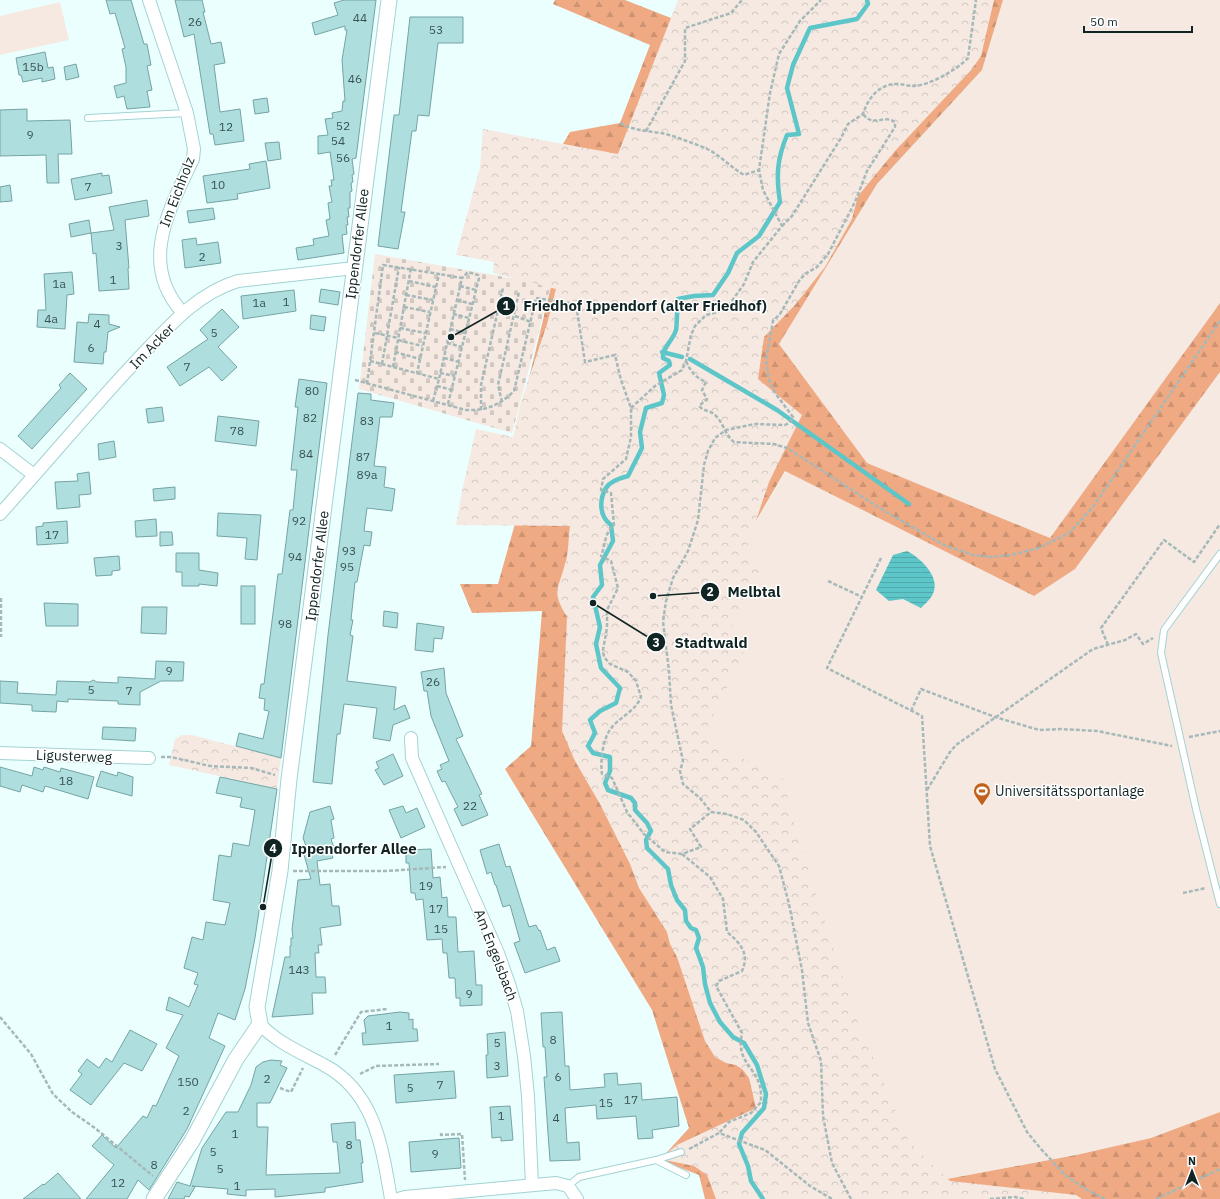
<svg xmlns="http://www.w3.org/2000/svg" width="1220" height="1199" font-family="'IBM Plex Sans',sans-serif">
  <defs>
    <pattern id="forest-firs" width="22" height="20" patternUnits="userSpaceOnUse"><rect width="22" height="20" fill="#efaa83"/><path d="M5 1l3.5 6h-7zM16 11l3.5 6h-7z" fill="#cc9271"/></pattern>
    <pattern id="cemetery-stones" width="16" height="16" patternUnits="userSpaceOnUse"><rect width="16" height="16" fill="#f6e9e2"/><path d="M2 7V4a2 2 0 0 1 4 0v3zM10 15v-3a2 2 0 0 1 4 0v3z" fill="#d2c8c2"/></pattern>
    <pattern id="park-crowns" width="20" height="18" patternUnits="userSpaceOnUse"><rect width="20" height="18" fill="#f6e9e2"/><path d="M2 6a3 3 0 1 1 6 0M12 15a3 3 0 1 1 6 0" fill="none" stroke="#d2c8c2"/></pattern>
    <pattern id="water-rules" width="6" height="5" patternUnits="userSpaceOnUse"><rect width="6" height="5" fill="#5dc6c8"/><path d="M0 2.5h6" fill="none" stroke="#50aaac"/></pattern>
  </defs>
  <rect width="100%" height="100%" fill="#ecffff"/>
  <!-- green -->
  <g fill="#f6e9e2">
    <polygon points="1003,0 1220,0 1220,303 1050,538 867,463 779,344 877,184 982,70"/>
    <polygon points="60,2 69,40 0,55 0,16"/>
    <polygon points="1220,372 1220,1112 1151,1138 1076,1155 931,1182 686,750 732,562 786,471 1034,596 1075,569"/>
  </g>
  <!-- forest -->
  <polygon fill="url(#forest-firs)" points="555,0 625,0 671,18 681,0 1003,0 982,70 877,184 779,344 867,463 1050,538 1220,303 1220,372 1075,569 1034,596 785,471 732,562 686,750 882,1160 931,1182 1076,1155 1151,1138 1220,1112 1220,1199 705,1199 699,1175 660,1160 689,1128 652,1010 505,769 531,746 542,611 472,613 460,584 498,584 516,520 512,449 561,245 557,154 570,132 620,123 650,45 553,4"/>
  <!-- cemetery -->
  <polygon fill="url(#cemetery-stones)" points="375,254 551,285 512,433 359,389"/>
  <!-- park -->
  <g fill="url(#park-crowns)">
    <path d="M678 0H994L981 56 972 69 895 151 858 196 852 219 825 267 795 305 764 337 758 379 802 415 769 482 744 556 762 566 724 643 744 653 702 738 783 779 800 844 855 1015 909 1142 950 1181 1076 1195 1082 1199H716L707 1175 694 1166 665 1160 666 1154 677 1145 756 1108 749 1078 743 1070 736 1065 726 1063 715 1057 705 1041 677 957 670 944 667 932 639 888 630 864 600 804 575 761 562 731 567 617C551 590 558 591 565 564 569 552 568 538 570 526L456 525 462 491 476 429 513 437 520 405 547 324 556 289 493 273 494 262 456 255 480 167 483 129 618 154Z"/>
    <polygon points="182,735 192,735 281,758 277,789 169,765 175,739"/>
  </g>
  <!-- water -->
  <path fill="url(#water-rules)" d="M907 551C919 557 939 575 934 591 932 598 926 603 921 608L903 599 889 601 876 590 893 555Z"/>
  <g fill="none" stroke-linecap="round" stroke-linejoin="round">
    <!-- stream -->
    <g stroke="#5dc6c8" stroke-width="4.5">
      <polyline points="662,352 682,357"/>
      <polyline points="690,359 777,410 909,504"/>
      <path d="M763 1199 751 1181 748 1166 739 1144 742 1133 764 1108 766 1094 757 1065 744 1043 733 1037 720 1022 710 1003 705 984 703 967 696 948 699 938 696 930 691 928 686 921 685 910 677 900 671 885 668 869 647 848 646 840 651 831 647 823 635 810V803L631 798 608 790 605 783 610 771V757L593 753 588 746 595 733 590 720 600 711 616 703 620 688 601 668 596 644 600 627 593 597 602 585 600 565 613 541 611 525C599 516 599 500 606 488 610 481 620 478 628 476L642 448 640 432 646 408 662 403 664 395 659 373 670 365 669 361 663 358C662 347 673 341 676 330 677 327 677 305 678 299L694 296 713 295 728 273 737 253 759 236 780 202C776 176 777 159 787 135L799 134 787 88 793 65 810 28 857 19 868 4 867 0"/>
    </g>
  </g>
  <!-- building -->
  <g fill="#aedede" stroke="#75a3a4">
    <polygon points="106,0 131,0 144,44 147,44 151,65 147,66 152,90 147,91 150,107 127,109 124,96 117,98 114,86 126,83 126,67 122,49 125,48 115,13 110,14"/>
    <polygon points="175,0 202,0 205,12 203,12 211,44 221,42 225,63 214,65 220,112 240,109 244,141 215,145 213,134 210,134 194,34 184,37"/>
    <polygon points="344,0 376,0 356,158 352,159 354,174 352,175 353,182 351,183 352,191 350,192 350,208 348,208 349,217 347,217 348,225 346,225 347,234 342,235 344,253 298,260 296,248 314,245 313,239 329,236 326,220 330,219 328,203 332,202 329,186 332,186 331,180 334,180 330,152 318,154 318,136 328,135 325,119 333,118 332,113 342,111 343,101 345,101 342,60 347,30 345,30 345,26 315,35 312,23 338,15 334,3"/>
    <polygon points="410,17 463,17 463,43 438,43 429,116 418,115 416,131 412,131 401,212 405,212 398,249 378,246 394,115 399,115"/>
    <polygon points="45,52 48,68 53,67 55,79 42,82 42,78 23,82 21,75 19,75 16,58"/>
    <polygon points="76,64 79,77 66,80 64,67"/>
    <polygon points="267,98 269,112 255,114 253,100"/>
    <polygon points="27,109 27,121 70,120 72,154 58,154 59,183 47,183 46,155 0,156 0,110"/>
    <polygon points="279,142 281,159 268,161 265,143"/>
    <polygon points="266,161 270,188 237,194 238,199 207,203 203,176 250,169 249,164"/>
    <polygon points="102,173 102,176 109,175 112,193 75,200 71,179"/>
    <polygon points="10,185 12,201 0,202 0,187"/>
    <polygon points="147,200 149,216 125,220 129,268 128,268 129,289 99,291 96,253 93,254 91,233 114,230 109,207"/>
    <polygon points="213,208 215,219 189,223 187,211"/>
    <polygon points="89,220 91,233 71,237 69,224"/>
    <polygon points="196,238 197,245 218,242 221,263 185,268 182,240"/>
    <polygon points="72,272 74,294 67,295 65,329 37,327 38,310 46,310 44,274"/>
    <polygon points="321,289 340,292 338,305 319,302"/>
    <polygon points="294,290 296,311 243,319 241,296"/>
    <polygon points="222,309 239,327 218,347 237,367 222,381 209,367 180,386 167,367 208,339 200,330"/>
    <polygon points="89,314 109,315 109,324 120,327 108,332 106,352 104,352 103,364 74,362 77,322 88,323"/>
    <polygon points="311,315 326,317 324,331 310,329"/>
    <polygon points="70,373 87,389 32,449 18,436 61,388 59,385"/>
    <polygon points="299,379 327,383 281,758 236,746 239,733 263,739 269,711 264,710 265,699 259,698 261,684 264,684 278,574 282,574 290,510 293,510 297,470 291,470 298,407 295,407"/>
    <polygon points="358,393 371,394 371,400 394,403 392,417 380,417 374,466 386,467 384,487 395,489 392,511 367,508 364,531 372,532 370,546 364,545 357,582 355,582 351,620 353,620 350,635 353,636 347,681 396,687 394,710 405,705 410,718 393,725 390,741 373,738 377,708 344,704 340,734 337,734 332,784 313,782 328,635"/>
    <polygon points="162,407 164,421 148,423 146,409"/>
    <polygon points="218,416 259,421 256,446 215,441"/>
    <polygon points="114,441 116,457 99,460 98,444"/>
    <polygon points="89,472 91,494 79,495 80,507 57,509 55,482 78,481 77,474"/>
    <polygon points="175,487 175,499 154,501 153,489"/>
    <polygon points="218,513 261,515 257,560 245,559 247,538 217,536"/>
    <polygon points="156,519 157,536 136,537 135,521"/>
    <polygon points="67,521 68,543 37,545 36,527 43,526 43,523"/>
    <polygon points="160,532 172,532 173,545 160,546"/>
    <polygon points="176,553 199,553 199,570 218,573 217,586 199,584 199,586 182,586 182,572 176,572"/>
    <polygon points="119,556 120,570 112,571 112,575 96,576 94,558"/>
    <rect x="241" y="586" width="14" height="38"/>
    <polygon points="44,603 78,604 78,626 46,626"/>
    <polygon points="142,607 167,607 166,634 141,633"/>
    <polygon points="384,611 398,613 397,628 383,626"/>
    <polygon points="417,623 444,627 442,639 434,638 433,652 415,650"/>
    <polygon points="156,661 184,662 183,681 161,681 140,692 140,705 118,704 118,701 68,699 68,702 57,701 56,712 32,711 32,705 0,703 0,681 18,682 17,693 56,695 57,681 90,682 93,680 97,682 118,683 118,677 155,679"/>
    <polygon points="444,668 446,693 463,736 456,739 482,794 479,795 488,815 462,826 454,809 458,807 445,781 442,782 437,771 442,769 440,765 449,761 431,716 427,691 424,691 421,672"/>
    <polygon points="103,727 136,728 135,741 102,739"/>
    <polygon points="393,754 403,776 384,785 375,770 379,768 376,762"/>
    <polygon points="0,767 32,776 34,767 43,770 44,767 60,772 61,768 94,777 88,799 45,786 43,792 22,785 20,792 0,786"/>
    <polygon points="101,771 117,776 118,772 133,777 132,796 96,786"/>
    <polygon points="220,777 277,789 255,938 245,989 235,1020 218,1013 209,1038 225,1046 187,1129 149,1190 138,1180 127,1199 86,1199 114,1165 92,1146 102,1135 116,1148 143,1116 147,1118 153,1105 156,1106 179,1056 166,1048 183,1015 166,1010 169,997 189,1007 198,985 194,984 198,973 184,968 192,937 203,940 206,922 225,925 230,903 213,900 219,855 231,857 233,843 249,846 255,810 240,807 242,798 216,793"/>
    <polygon points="330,806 334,819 331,820 334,838 331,839 334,848 330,849 333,858 317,861 320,885 330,884 332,906 339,906 341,925 320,928 322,945 318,945 319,953 315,953 316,977 325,977 326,993 312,993 313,1014 272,1017 285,957 290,957 290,946 291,946 291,938 293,938 292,930 298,880 311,879 302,848 306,846 303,838 310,812"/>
    <polygon points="403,806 406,813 417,808 425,827 401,838 389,810"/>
    <polygon points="499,844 506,867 510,866 529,927 536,925 539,931 540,930 547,950 555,947 560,961 525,973 514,943 520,941 510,905 503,907 496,885 495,885 491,872 487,874 480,850"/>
    <polygon points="431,849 433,878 440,877 442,898 447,897 448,917 456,917 458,952 474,951 476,985 482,985 482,1005 460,1006 460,998 456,998 455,978 449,978 447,953 443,953 442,939 427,940 423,899 416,900 415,893 411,893 409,863 406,863 406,850"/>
    <polygon points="400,1012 409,1013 409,1020 413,1019 413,1029 417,1029 418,1041 363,1045 362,1033 366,1033 364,1020 368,1016"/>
    <polygon points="562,1012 565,1066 569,1066 570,1090 605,1087 604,1074 617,1073 618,1085 641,1083 642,1100 677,1097 679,1126 652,1130 653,1138 638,1139 636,1116 597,1119 596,1105 565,1108 567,1143 579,1142 580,1160 550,1161 544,1077 547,1077 545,1047 543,1047 541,1013"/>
    <polygon points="130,1030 157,1044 142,1071 124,1063 91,1105 70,1090 82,1074 78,1071 87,1059 99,1068 106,1058 112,1062"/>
    <polygon points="505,1032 508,1076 487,1078 486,1055 488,1055 487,1034"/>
    <polygon points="271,1060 282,1061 280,1065 287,1068 270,1103 257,1103 257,1127 268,1127 266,1175 340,1173 337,1142 333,1142 331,1124 355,1122 356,1140 360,1140 363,1163 361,1163 363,1182 325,1188 325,1192 275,1197 275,1189 246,1190 246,1196 227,1194 228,1189 192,1186 195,1187 189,1197 185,1196 184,1199 168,1199 177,1182 190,1186 202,1148 226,1112 238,1112 251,1085 256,1067 263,1062"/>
    <polygon points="454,1071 456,1098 396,1103 394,1075"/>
    <polygon points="510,1106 513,1140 501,1141 501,1137 492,1138 490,1107"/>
    <polygon points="459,1138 461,1168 411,1172 409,1142"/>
    <polygon points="58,1173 81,1199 23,1199 43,1184 44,1185"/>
  </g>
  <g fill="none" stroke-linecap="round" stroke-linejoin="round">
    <!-- service casing -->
    <g stroke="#a3d2d3" stroke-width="8">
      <g id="service">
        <polyline points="88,118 187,113"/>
        <polyline points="1220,554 1164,630 1161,653 1196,809 1220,904"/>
        <polyline points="656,1160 686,1175"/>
        <polyline points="568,1186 579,1177 656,1160 681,1152"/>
      </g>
    </g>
    <!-- minor casing -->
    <g stroke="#a3d2d3" stroke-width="14">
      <g id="minor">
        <path d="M149 0 187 113 194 149 193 159C169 210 138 264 183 313"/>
        <polyline points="0,449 34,475"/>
        <path d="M0 514C46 463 90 410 137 360 167 329 195 294 238 281L354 268"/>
        <polyline points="411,738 412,758 498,953 509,984 517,1011 524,1056 528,1096 532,1185"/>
        <polyline points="0,753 149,758"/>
        <path d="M260 1024C277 1043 302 1053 324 1065 375 1092 382 1147 391 1199"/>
        <polyline points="398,1199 405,1197 556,1183 568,1186 577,1199"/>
      </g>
    </g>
    <!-- tertiary casing -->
    <g stroke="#a3d2d3" stroke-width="17">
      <polyline id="tertiary" points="154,1199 192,1141 236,1059 260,1024 257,1007 280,871 289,779 389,0"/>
    </g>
    <!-- path -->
    <g stroke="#a6b9b9" stroke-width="2.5" stroke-dasharray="4 2" stroke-linecap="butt">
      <path d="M620 123C637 133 657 130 676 137 688 142 700 145 711 151 723 158 732 168 744 175L759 170"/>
      <polyline points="646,131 685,61 685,28 731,13 742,0"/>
      <path d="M782 226 792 216 841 138 848 124 863 114C868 98 879 84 897 84 903 84 908 86 913 86 929 86 958 69 968 58L976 0"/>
      <polyline points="409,281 436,287"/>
      <polyline points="460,286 476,290"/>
      <polyline points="406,295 433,300"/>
      <polyline points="457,300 472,304"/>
      <polyline points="404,307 430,312"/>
      <polyline points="499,308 515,313"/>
      <polyline points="453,314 469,318"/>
      <polyline points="515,316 531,322"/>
      <polyline points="400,328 425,333"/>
      <polyline points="450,329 465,333"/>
      <polyline points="375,333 398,338"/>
      <polyline points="398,340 422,346"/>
      <polyline points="447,343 462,347"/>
      <polyline points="395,352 420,359"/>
      <polyline points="444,358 459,362"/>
      <polyline points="370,361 439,379 462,278 439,274"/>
      <path d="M686 361C691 372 695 377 706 382L702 390 707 399 699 406C704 412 711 410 716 416 724 424 725 435 734 442L774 444 787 448 886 512 944 545 973 555 991 557 1011 555 1039 548 1069 533 1092 508 1220 321"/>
      <polyline points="382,364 399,267"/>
      <polyline points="393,367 411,268"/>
      <polyline points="440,373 455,376"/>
      <path d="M355 380 466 410C486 411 500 405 514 391L536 298 576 304 585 362 615 355 621 380 631 408V437L626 459 603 479 601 490 611 493 614 525C604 533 606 544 601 556L611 561 618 588 607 610V628L603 650 604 657 610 664 628 672 636 681 641 697C636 710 622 716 613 726 603 736 600 760 602 774L612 778 627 812 644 834 665 852 682 854 701 847 690 829 711 812"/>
      <polyline points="367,384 383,265 439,274 417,373"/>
      <polyline points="437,386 452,390"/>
      <polyline points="433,401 439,379"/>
      <polyline points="502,402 498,385 519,292"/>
      <polyline points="448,404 479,278 478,275 468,272 462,278"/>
      <polyline points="631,408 655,386 682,370 686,361 691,335 695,326 706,315 718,312 729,305 744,284 753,262 782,226 763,190 759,170 770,93 779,54 800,21 821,0"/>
      <polyline points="481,410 481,385 503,288"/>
      <polyline points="881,558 827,668 922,716 930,846 995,1069 1027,1132 1041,1149 1064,1174 1082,1187 1105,1199"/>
      <polyline points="828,581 862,597"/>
      <polyline points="1,598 1,637"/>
      <polyline points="1108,645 1101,628 1164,540 1194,562 1220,524"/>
      <polyline points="911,711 921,689 995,717 1039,730 1061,729 1097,731 1172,746"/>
      <polyline points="1189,737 1220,731"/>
      <polyline points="161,757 171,757 210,766 251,768 275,775"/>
      <polyline points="927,790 950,752 956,745 1093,649 1125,640 1136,634 1143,644 1153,638"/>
      <path d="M682 854 710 877 723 899 727 932C740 943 750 953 742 971L719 981 716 986 742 1033C736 1061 753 1064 760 1086 761 1091 761 1097 761 1102L751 1113 729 1122 719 1133"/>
      <polyline points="293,871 387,871 446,867"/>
      <polyline points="1183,893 1206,888"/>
      <polyline points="0,1017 31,1054 53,1094 72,1112 95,1128 153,1176"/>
      <polyline points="335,1055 361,1012 387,1009"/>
      <polyline points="360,1074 376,1066 439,1064"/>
      <polyline points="280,1088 291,1092 303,1068"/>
      <polyline points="441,1133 441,1135 462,1134 465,1180"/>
      <polyline points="689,1149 719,1133 765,1150 810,1186 832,1199"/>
      <path d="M851 1199 832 1163 823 1116 821 1061 808 1023 802 970 789 904 779 866 756 832 744 820 727 814 711 812 700 798 683 784 680 771 683 761 671 705 669 671 663 622 666 601 673 578 688 551 698 520 704 465 708 451 715 438 726 430 755 424 785 425 789 423 793 417 775 393 769 380 766 360 773 321 780 314 799 281 805 274 817 267 828 254 855 202 867 171 895 127V122C883 114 874 128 863 114"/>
      <polyline points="990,1199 1015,1197 1024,1199"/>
      <polyline points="1156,1199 1220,1169"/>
    </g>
    <!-- service -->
    <use href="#service" stroke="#fff" stroke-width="6"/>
    <!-- minor -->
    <use href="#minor" stroke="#fff" stroke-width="12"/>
    <!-- tertiary -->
    <use href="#tertiary" stroke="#fff" stroke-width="15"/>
  </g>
  <!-- icons -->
  <defs>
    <g id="stadium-pin" transform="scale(0.9)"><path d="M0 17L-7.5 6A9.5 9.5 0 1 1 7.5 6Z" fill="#c0611c" stroke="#fff"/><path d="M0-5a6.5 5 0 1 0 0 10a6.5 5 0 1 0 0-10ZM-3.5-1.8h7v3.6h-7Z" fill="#fff"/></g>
  </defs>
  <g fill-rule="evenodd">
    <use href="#stadium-pin" x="982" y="791"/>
  </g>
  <g text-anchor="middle" stroke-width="3" stroke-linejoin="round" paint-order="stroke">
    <!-- number labels -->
    <g font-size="12" fill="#385252">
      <text x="360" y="22">44</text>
      <text x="195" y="26">26</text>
      <text x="436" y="34">53</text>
      <text x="33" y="71">15b</text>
      <text x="355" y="83">46</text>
      <text x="343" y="130">52</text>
      <text x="226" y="131">12</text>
      <text x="30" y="139">9</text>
      <text x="338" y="145">54</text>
      <text x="343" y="162">56</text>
      <text x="218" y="189">10</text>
      <text x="88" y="191">7</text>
      <text x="119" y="250">3</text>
      <text x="202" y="261">2</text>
      <text x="113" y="284">1</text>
      <text x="59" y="288">1a</text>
      <text x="286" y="306">1</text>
      <text x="259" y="307">1a</text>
      <text x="51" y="323">4a</text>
      <text x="97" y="328">4</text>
      <text x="214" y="337">5</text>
      <text x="91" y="352">6</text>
      <text x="187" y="371">7</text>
      <text x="312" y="395">80</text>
      <text x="310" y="422">82</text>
      <text x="367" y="425">83</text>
      <text x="237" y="435">78</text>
      <text x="306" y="458">84</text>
      <text x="363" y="461">87</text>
      <text x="367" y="479">89a</text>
      <text x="299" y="525">92</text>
      <text x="52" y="539">17</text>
      <text x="349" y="555">93</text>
      <text x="295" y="561">94</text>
      <text x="347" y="571">95</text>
      <text x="285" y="628">98</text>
      <text x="169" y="675">9</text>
      <text x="433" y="686">26</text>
      <text x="91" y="694">5</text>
      <text x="129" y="695">7</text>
      <text x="66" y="785">18</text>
      <text x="470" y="810">22</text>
      <text x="426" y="890">19</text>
      <text x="436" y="913">17</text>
      <text x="441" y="933">15</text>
      <text x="299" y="974">143</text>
      <text x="469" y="998">9</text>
      <text x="389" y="1030">1</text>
      <text x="553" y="1044">8</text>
      <text x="497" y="1047">5</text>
      <text x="497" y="1070">3</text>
      <text x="558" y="1081">6</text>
      <text x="267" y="1083">2</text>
      <text x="188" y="1086">150</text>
      <text x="440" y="1089">7</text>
      <text x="410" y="1092">5</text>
      <text x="631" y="1104">17</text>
      <text x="606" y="1107">15</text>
      <text x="186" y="1115">2</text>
      <text x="501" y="1120">1</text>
      <text x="556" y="1122">4</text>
      <text x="235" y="1138">1</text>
      <text x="349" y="1149">8</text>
      <text x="213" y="1156">5</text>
      <text x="435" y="1158">9</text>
      <text x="154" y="1169">8</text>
      <text x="220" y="1173">5</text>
      <text x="118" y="1187">12</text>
      <text x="237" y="1190">1</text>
    </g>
    <!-- street labels -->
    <g font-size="14" fill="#112424" stroke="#fff">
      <text transform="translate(177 192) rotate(-69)" y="5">Im Eichholz</text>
      <text transform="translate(357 244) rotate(-83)" y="5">Ippendorfer Allee</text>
      <text transform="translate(152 346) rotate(-46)" y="5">Im Acker</text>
      <text transform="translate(317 566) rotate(-83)" y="5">Ippendorfer Allee</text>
      <text transform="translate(74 756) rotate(2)" y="5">Ligusterweg</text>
      <text transform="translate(496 955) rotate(69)" y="5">Am Engelsbach</text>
    </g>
    <!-- poi labels -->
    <g font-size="14" fill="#112424" stroke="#fff" text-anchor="start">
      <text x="995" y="796">Universitätssportanlage</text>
    </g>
  </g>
  <!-- callouts -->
  <path fill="none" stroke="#112424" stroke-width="1.5" d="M451 337L506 306M653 596L710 592M593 603L656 642M263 907L273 848"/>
  <g fill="#112424" stroke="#fff" stroke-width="1.5">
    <circle cx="451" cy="337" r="4"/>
    <circle cx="653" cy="596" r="4"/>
    <circle cx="593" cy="603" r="4"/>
    <circle cx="263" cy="907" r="4"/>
    <circle cx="506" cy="306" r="10"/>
    <circle cx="710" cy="592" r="10"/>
    <circle cx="656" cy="642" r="10"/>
    <circle cx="273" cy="848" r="10"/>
  </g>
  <g font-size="12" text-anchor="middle" font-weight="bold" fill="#fff">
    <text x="506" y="310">1</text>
    <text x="710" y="596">2</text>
    <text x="656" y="647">3</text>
    <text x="273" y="853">4</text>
  </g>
  <g font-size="15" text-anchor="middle" font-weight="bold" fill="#112424" stroke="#fff" stroke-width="3" stroke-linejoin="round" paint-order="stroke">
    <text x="645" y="311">Friedhof Ippendorf (alter Friedhof)</text>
    <text x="754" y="597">Melbtal</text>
    <text x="711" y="648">Stadtwald</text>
    <text x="354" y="854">Ippendorfer Allee</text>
  </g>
  <!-- north arrow -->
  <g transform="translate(1192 1171)" stroke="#ffffff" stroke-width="3" paint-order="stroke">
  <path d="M0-3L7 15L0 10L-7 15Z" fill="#112424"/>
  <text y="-6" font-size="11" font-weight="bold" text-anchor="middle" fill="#112424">N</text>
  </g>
  <!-- scale -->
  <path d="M1084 26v6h108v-6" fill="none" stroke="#112424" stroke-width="2"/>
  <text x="1090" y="26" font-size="12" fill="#112424" stroke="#ffffff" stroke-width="3" paint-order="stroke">50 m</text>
</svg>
